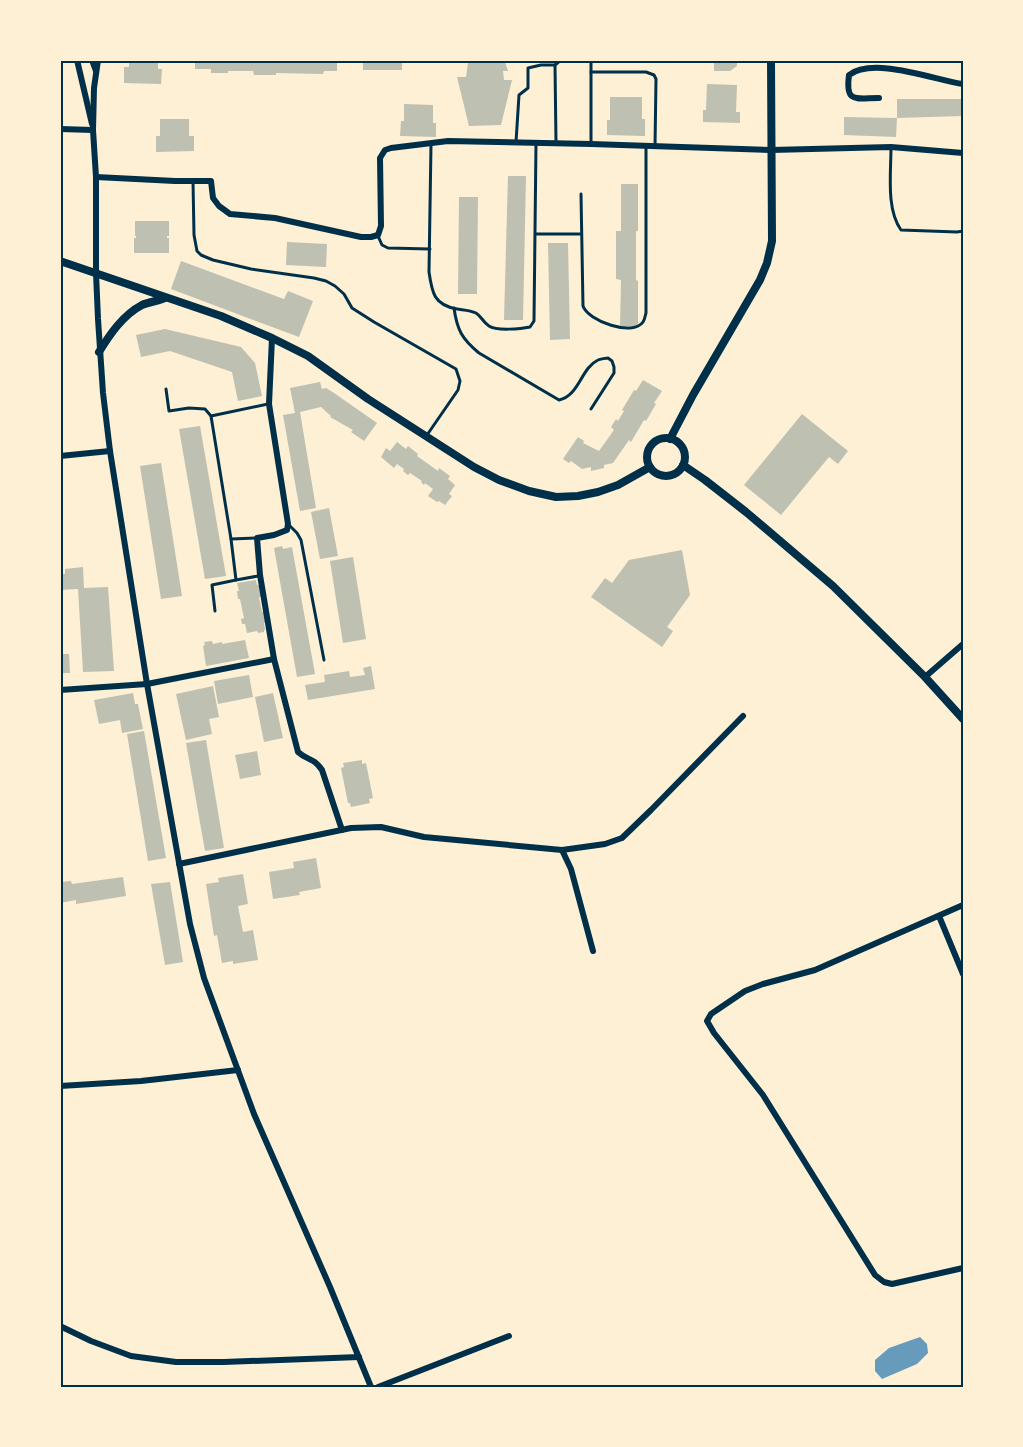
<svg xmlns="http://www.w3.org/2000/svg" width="1023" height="1447" font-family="'Noto Sans',sans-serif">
  <rect width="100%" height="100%" fill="#fdf0d5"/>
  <!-- water -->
  <polygon fill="#669bbc" points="920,1337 927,1344 928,1353 917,1364 882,1379 875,1371 875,1360 889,1348"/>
  <!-- building -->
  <g fill="#bec0b2">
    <polygon points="129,60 158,60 158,69 162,69 161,84 124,83 124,67 129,67"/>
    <polygon points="195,60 337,60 337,71 324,71 323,74 276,73 276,75 254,75 253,71 228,71 228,73 211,73 211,69 195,69"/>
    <rect x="363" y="60" width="39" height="10"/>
    <polygon points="714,60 737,60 737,66 730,71 714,71"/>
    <polygon points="468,62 505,62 508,71 503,71 504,80 512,80 501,125 469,126 457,77 466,77"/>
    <polygon points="707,84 737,85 736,112 740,112 740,123 703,122 703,110 706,110"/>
    <polygon points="610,97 642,97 642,119 645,119 645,136 607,135 607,120 610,120"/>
    <polygon points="897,99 963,99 963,116 897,118"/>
    <polygon points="404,104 433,105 433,123 436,123 436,137 400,136 401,121 404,121"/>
    <polygon points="844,117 897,118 896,137 844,135"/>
    <polygon points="160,119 189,119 189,136 194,136 194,151 156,152 156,136 160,136"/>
    <polygon points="508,176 526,176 523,320 504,320"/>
    <polygon points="621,184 638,184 638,231 636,231 636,280 638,281 638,326 620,326 621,280 616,279 616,231 621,231"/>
    <polygon points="459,197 478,197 477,294 458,294"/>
    <polygon points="135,221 169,221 169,236 167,236 167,238 169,238 169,253 134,253 134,238 136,238 136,236 135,236"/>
    <polygon points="287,242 327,244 326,267 286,265"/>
    <polygon points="548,243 568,243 570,339 550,340"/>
    <polygon points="181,261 284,299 288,291 313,301 299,337 171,289"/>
    <polygon points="165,329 241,347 255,363 262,396 238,401 232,372 170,351 141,357 136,335"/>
    <polygon points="643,380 662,391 654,403 656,404 646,421 644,420 631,442 629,440 613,463 604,465 604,468 591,471 591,467 582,469 571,461 569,463 563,459 578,437 584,441 583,443 599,451 614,430 611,427 616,419 618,421 624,411 622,410 634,390 636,391"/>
    <polygon points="320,382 322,389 326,388 334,393 377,423 364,441 351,432 353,430 330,417 331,416 321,407 300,412 316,508 300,511 283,415 295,413 290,388"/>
    <polygon points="802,414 848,451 838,464 829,457 781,515 744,485"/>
    <polygon points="200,426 226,576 205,579 179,429"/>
    <polygon points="397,442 406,449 408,446 418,454 417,456 438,471 439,468 450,476 448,479 455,485 449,494 452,496 445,505 439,501 437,502 428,496 433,489 425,483 424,485 421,482 422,481 410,473 408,475 403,471 404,469 397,464 394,468 381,457 386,448 390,451"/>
    <polygon points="161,463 182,596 161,599 140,466"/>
    <polygon points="329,508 338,556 320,559 311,512"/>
    <polygon points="282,546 283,549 292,547 315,674 297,677 274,548"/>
    <polygon points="682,550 690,595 667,627 673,631 662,647 591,597 605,578 612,583 629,560"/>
    <polygon points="353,557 366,639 343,643 330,561"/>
    <polygon points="83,567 84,588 108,587 114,671 83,672 78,589 60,590 60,574 65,574 65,569"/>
    <polygon points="256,580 257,585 259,585 261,597 259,597 262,612 265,611 267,622 264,623 265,630 264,630 264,632 258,633 257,631 247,633 245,624 242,624 241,619 244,618 240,599 238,599 237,591 239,591 237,583"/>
    <polygon points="245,640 249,658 206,666 203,646 205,645 204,642 212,641 213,644 222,642 222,644"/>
    <polygon points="60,654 69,654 70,673 60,673"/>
    <polygon points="371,666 375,689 308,700 305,685 325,682 324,675 349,671 350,677 365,675 363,668"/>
    <polygon points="249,675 253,697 218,704 214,681"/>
    <polygon points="213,686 219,717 209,719 212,734 186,740 176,694"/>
    <polygon points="133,693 135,704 138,704 143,729 122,733 120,720 99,724 94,700"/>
    <polygon points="273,693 283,738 264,742 255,697"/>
    <polygon points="144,731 166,858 148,861 127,734"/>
    <polygon points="206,740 224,848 205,851 186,743"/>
    <polygon points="257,751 261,775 240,779 235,755"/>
    <polygon points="362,760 362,764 366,763 373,798 369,799 370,803 351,807 350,803 348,803 341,768 344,767 343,763"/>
    <polygon points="316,858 321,888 299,892 300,895 273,899 269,872 294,868 293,862"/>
    <polygon points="243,874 248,904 238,906 243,932 253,930 258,960 233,964 233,961 222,963 217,935 214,936 206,884 219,882 218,878"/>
    <polygon points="123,877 126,896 76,904 76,900 60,903 60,882 71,881 72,884"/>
    <polygon points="170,882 183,962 165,965 151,884"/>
  </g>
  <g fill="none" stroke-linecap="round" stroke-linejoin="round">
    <!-- service -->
    <g stroke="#003049" stroke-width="3">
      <polyline points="591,60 591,72 646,72 654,75 656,79 655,147"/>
      <polyline points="555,65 561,60"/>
      <polyline points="591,72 591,144"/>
      <polyline points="516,142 519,95 528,88 528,68 541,65 555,65 556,143"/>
      <path d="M431 144 429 272C432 293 434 305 457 309 463 310 470 310 476 313 481 316 483 322 489 326 496 331 521 329 530 327L534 321 536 143"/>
      <path d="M891 147C891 173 886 209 901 230L957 232 963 231"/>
      <polyline points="193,181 194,235 197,251 201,255 213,260 251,269 314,278 326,281 335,286 344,294 352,308 374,322 456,369 460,381 458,390 427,435"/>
      <path d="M581 194 583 306C588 321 633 337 643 322 645 319 645 316 646 313V146"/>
      <polyline points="536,234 580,234"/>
      <polyline points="378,236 382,245 388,248 430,249"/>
      <path d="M454 308C457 330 462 339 479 353L559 400C579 396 581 368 598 360 600 359 607 358 608 358L612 361 614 367V373L591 409"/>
      <polyline points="166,389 169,411 189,408 205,409 211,416 231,539 236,580 258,576"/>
      <polyline points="211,416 268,404"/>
      <polyline points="289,525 297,533 301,540 324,660"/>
      <polyline points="231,539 256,538"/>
      <polyline points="215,611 212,585 236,580"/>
    </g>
    <!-- minor -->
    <g stroke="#003049" stroke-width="6">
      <polyline points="77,60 92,124"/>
      <polyline points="92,60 96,71"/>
      <polyline points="98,60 94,88 93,130 96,177 96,273 98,319 103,393 110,451 147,684 190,924 204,978 254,1114 330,1287 371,1387"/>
      <path d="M879 98C856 98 845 104 849 75 873 56 935 80 963 84"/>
      <polyline points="60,129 93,130"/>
      <polyline points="96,177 175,181 211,181 213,198 219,206 230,214 275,218 361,237 371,237 378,235 381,226 380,158 385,150 391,148 448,141 591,144 771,150 891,147 963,153"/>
      <path d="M272 338 269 404 288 524 287 530 274 535 257 538 260 575 274 659 298 752C308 761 313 757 322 770L342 830"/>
      <polyline points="60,456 110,451"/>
      <polyline points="925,677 963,644"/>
      <polyline points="60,690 147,684 274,659"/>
      <polyline points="562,850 571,869 593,951"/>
      <polyline points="179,864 351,828 381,827 424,837 562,850 605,844 622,838 651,810 743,716"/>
      <polyline points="963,905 815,970 763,984 745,991 711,1014 707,1021 714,1033 763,1095 875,1275 884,1282 892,1284 963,1268"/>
      <polyline points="939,916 963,974"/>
      <polyline points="60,1086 141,1081 238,1070"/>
      <polyline points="60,1326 91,1341 131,1356 176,1362 224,1362 359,1357"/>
      <polyline points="378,1387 509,1336"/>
    </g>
    <!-- tertiary -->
    <g stroke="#003049" stroke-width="8">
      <polyline points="60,261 221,316 272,338 308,356 368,399 474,467 499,480 529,491 556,497 578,496 598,492 618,485 650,467"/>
      <path d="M99 352C110 334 123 315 142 305 149 302 158 301 165 298"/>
      <circle cx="666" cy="457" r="19"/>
      <polyline points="670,439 693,395 760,280 767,263 772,241 771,60"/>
      <polyline points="683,465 705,480 746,512 833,586 925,677 963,719"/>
    </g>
  </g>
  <!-- border -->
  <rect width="1023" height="1447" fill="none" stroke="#fdf0d5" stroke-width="123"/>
  <rect x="62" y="62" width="900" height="1324" fill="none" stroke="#003049" stroke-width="2"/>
</svg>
